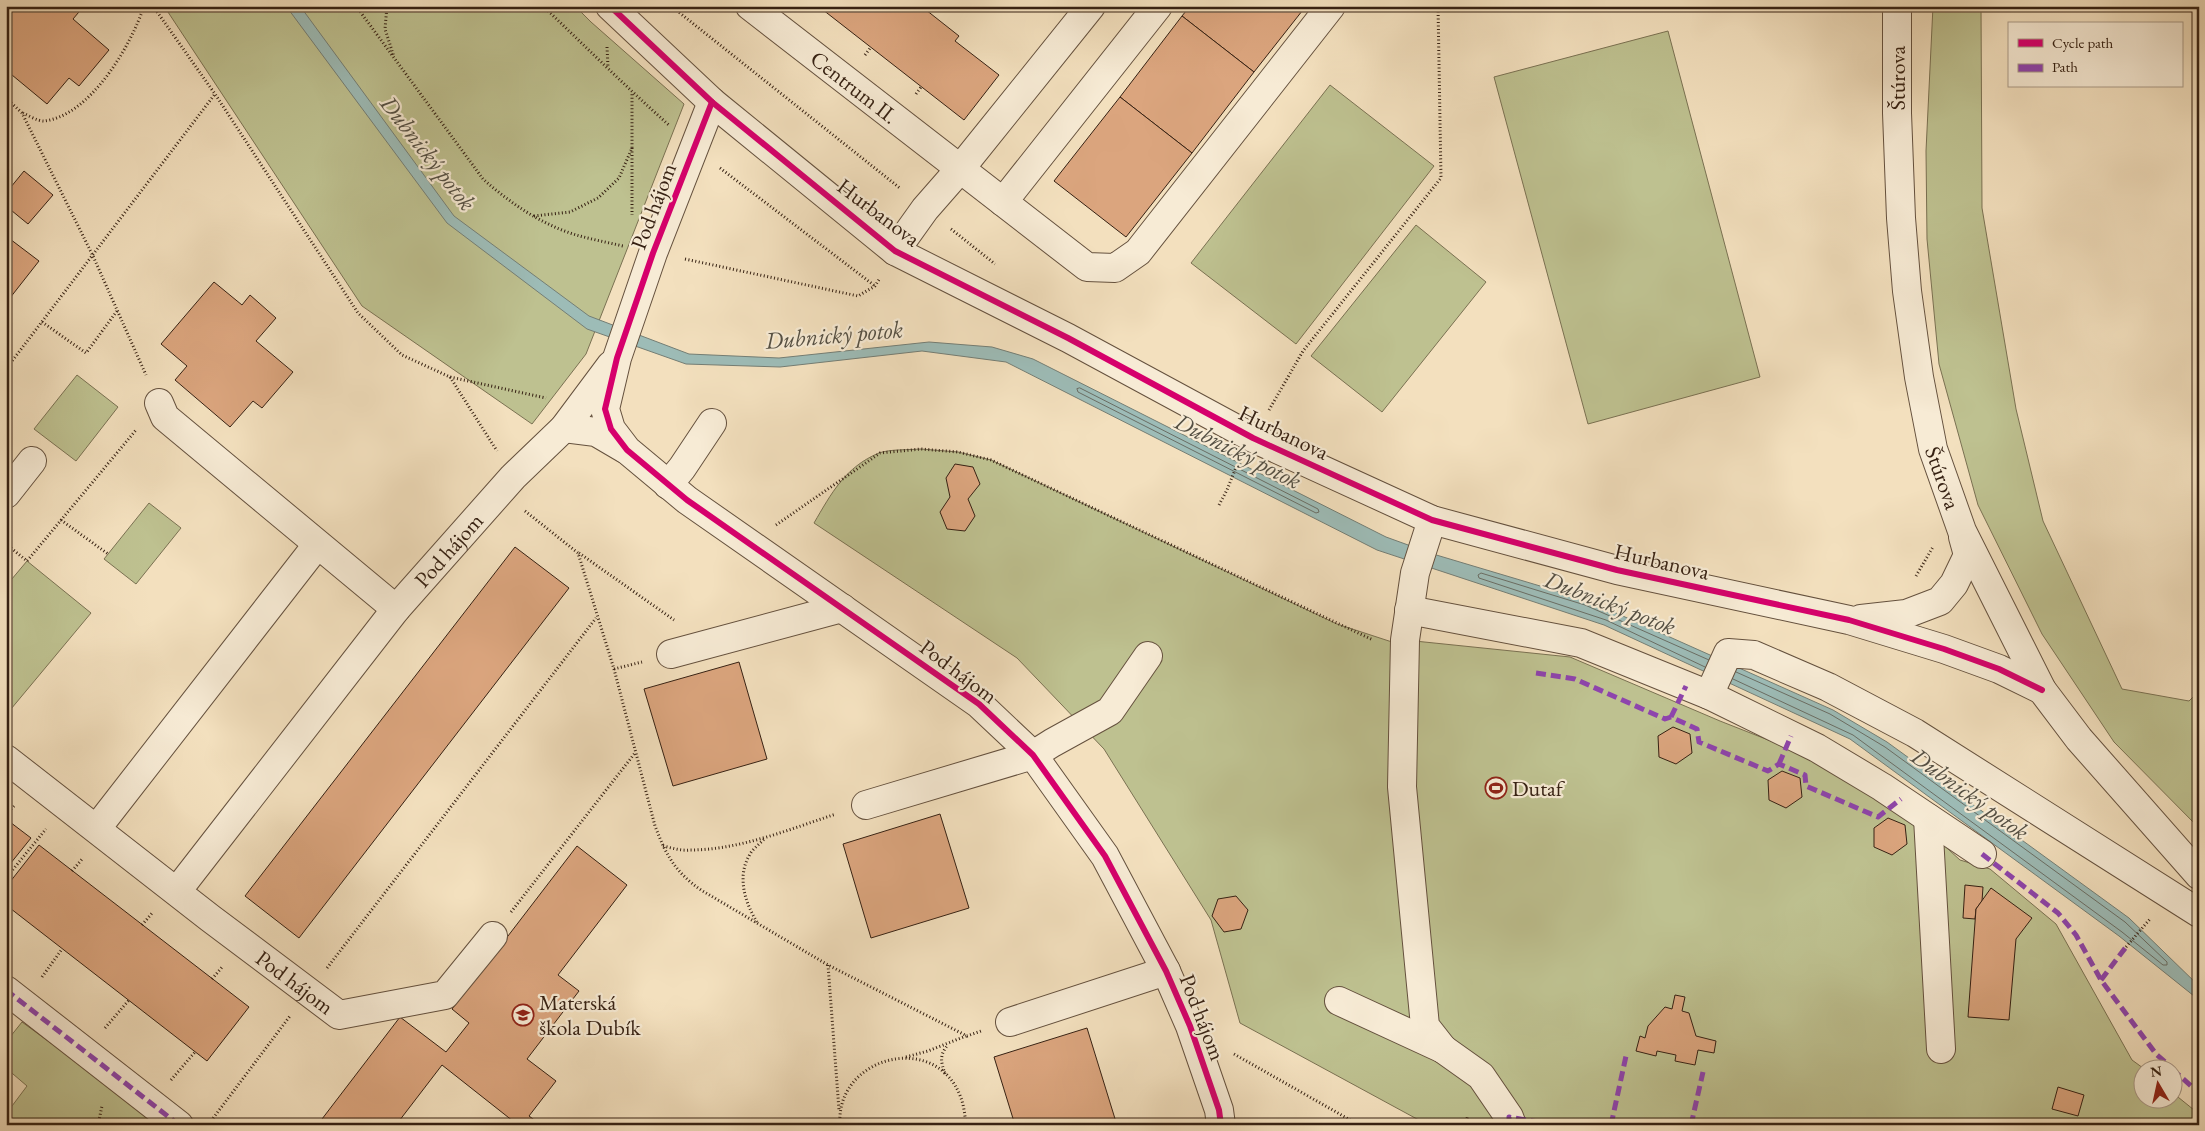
<svg xmlns="http://www.w3.org/2000/svg" width="2205" height="1131" font-family="'EB Garamond',serif">
  <rect width="100%" height="100%" fill="#f3e0be"/>
  <filter id="stains"><feTurbulence type="fractalNoise" baseFrequency=".004" numOctaves="4"/><feColorMatrix values="0 0 0 0 .2 0 0 0 0 .09 0 0 0 0 .02 0 0 0 .5 -.17"/></filter>
  <radialGradient id="worn" r=".72"><stop offset=".6" stop-color="#630" stop-opacity="0"/><stop offset="1" stop-color="#630" stop-opacity=".3"/></radialGradient>
  <!-- green -->
  <g fill="#bec190" stroke="#7a7152">
    <polygon points="164,6 575,6 591,22 684,104 586,354 532,424 362,306"/>
    <polygon points="1933,6 1981,6 1982,208 2016,409 2043,521 2122,689 2189,701 2199,691 2199,828 2114,742 2042,634 1978,505 1939,364 1927,239 1926,151"/>
    <polygon points="1668,31 1760,377 1588,424 1494,77"/>
    <polygon points="1330,85 1434,166 1296,344 1191,263"/>
    <polygon points="1416,225 1486,282 1382,412 1311,356"/>
    <polygon points="77,375 118,407 76,461 34,429"/>
    <path d="M921 449 958 452 991 460 1337 624 1392 642 1405 640 1570 657 1720 721 1814 758 1914 818 1960 860 1990 869 2056 924 2132 1060 2143 1068 2142 1098H2172L2173 1093 2199 1114V1125H1428L1240 1023 1211 920 1104 749 1017 658 814 523C831 494 845 467 879 453 890 449 909 450 921 449Z"/>
    <polygon points="149,503 181,528 136,584 104,559"/>
    <polygon points="27,561 91,613 6,715 6,586"/>
    <polygon points="22,1022 163,1125 6,1125 6,1114 27,1086 6,1068 6,1042"/>
  </g>
  <!-- water -->
  <polygon fill="#9dbcb7" stroke="#747e75" points="286,6 300,6 454,216 589,316 689,354 779,358 929,342 992,347 1033,359 1386,537 1433,554 1587,600 1833,710 1887,742 2129,918 2199,986 2199,1000 2119,936 1850,739 1604,625 1377,550 1006,362 922,351 780,367 686,364 587,329 447,223"/>
  <g fill="none" stroke-linecap="round" stroke-linejoin="round">
    <!-- shore -->
    <g stroke="#6a6e65" stroke-width="1">
      <polygon points="1080,388 1318,509 1319,512 1316,513 1078,392 1077,389"/>
      <polyline points="1705,667 1606,620 1479,578 1478,575 1481,573 1585,605 1709,660"/>
      <polyline points="1733,679 1853,735 2122,932 2163,965 2167,965 2167,962 2125,922 1885,747 1830,714 1736,672"/>
    </g>
  </g>
  <!-- building -->
  <g fill="#dba57e" stroke="#362113">
    <polygon points="6,6 84,6 73,19 109,50 79,86 69,78 47,104 6,70"/>
    <polygon points="818,6 921,6 959,36 955,41 999,75 964,120"/>
    <polygon points="1190,6 1306,6 1254,72 1182,16"/>
    <polygon points="1182,16 1254,72 1192,153 1120,97"/>
    <polygon points="1120,97 1192,153 1126,237 1054,181"/>
    <polygon points="24,171 53,195 28,224 6,206 6,193"/>
    <polygon points="6,236 39,261 6,303"/>
    <polygon points="214,282 242,305 250,295 276,318 256,341 293,372 262,408 253,401 230,427 175,380 187,366 161,344"/>
    <polygon points="955,464 973,467 980,484 968,499 975,516 965,531 947,529 940,512 950,497 946,478"/>
    <polygon points="515,547 569,588 299,938 245,896"/>
    <polygon points="739,662 767,759 673,786 644,689"/>
    <polygon points="1673,727 1690,734 1692,753 1676,764 1659,757 1658,736"/>
    <polygon points="1782,771 1800,778 1802,797 1786,808 1769,800 1768,780"/>
    <polygon points="940,814 969,908 871,938 843,844"/>
    <polygon points="1888,818 1905,825 1907,844 1892,855 1874,847 1874,828"/>
    <polygon points="6,819 31,838 6,869"/>
    <polygon points="39,845 249,1007 207,1061 6,905 6,887"/>
    <polygon points="577,846 627,885 558,975 579,991 527,1059 556,1081 529,1116 541,1125 518,1125 442,1065 396,1125 329,1125 322,1119 400,1017 446,1052 469,1023 452,1009"/>
    <polygon points="1965,885 1983,887 1982,901 1976,909 1975,919 1963,918"/>
    <polygon points="1991,888 2032,918 2016,939 2009,1020 1968,1017 1976,909"/>
    <polygon points="1236,896 1248,910 1241,929 1224,932 1212,916 1218,899"/>
    <polygon points="1675,995 1685,997 1682,1011 1689,1013 1696,1036 1716,1041 1714,1053 1698,1050 1695,1065 1675,1061 1676,1055 1657,1051 1656,1056 1636,1051 1640,1036 1645,1038 1648,1026 1665,1007 1672,1009"/>
    <polygon points="1087,1028 1116,1122 1109,1125 1015,1125 994,1057"/>
    <polygon points="2058,1087 2084,1095 2078,1116 2052,1109"/>
  </g>
  <g fill="none" stroke-linecap="round" stroke-linejoin="round">
    <!-- minor casing -->
    <g stroke="#65513e" stroke-width="30">
      <g id="minor">
        <polyline points="610,6 712,102 895,251 1068,338 1253,438 1432,520 1617,570 1849,620 1944,649 1999,669 2042,690"/>
        <path id="s1" d="M750 6 1087 267 1115 268 1138 252 1331 6"/>
        <path id="s2" d="M1897 6V113L1901 218 1907 291 1919 377 1933 449 1962 531 2042 690 2079 739 2199 875"/>
        <polyline points="712,102 653,253 617,358 605,409 611,429 627,450 687,500 979,704 1033,755 1105,856 1166,971 1190,1026 1219,1110 1221,1125"/>
        <polyline points="1003,202 1158,6"/>
        <polyline points="895,251 925,209 960,169 1091,6"/>
        <polyline points="159,403 165,417 396,609"/>
        <polyline points="564,428 596,432 625,449"/>
        <polyline points="668,485 682,468 712,423"/>
        <polyline points="6,494 32,461"/>
        <polyline points="1432,520 1415,573 1405,640 1402,787 1425,1026 1443,1049"/>
        <polyline points="1409,610 1581,643 1709,695 1817,748 1882,787 1982,854"/>
        <polyline points="1861,619 1906,614 1940,601 1954,584 1968,555 1963,537"/>
        <polyline points="671,654 842,608"/>
        <polyline points="1709,695 1728,653 1754,655 1828,687 1915,733 2199,913"/>
        <path id="s3" d="M6 759 210 918 339 1015 445 995 493 936"/>
        <polyline points="866,805 1033,755 1052,743 1110,711 1148,656"/>
        <polyline points="1928,818 1941,1049"/>
        <polyline points="97,828 317,545"/>
        <path id="s4" d="M177 891 396 609 513 477 564 428 611 365"/>
        <polyline points="6,990 179,1125"/>
        <polyline points="1339,1001 1443,1049 1481,1076 1509,1117 1512,1125"/>
        <polyline points="1010,1022 1166,971"/>
      </g>
    </g>
    <!-- path -->
    <g stroke="#362113" stroke-width="3" stroke-dasharray="1 2.5" stroke-linecap="butt">
      <polyline points="153,6 215,94 358,313 402,355 450,377 546,398"/>
      <path d="M356 6 483 179C509 202 539 223 573 234 589 239 606 242 623 246"/>
      <polyline points="387,6 385,29 394,57"/>
      <path d="M543 6C585 46 626 87 670 126"/>
      <polyline points="671,6 901,189"/>
      <polyline points="607,47 608,67"/>
      <polyline points="865,55 871,47"/>
      <polyline points="916,94 921,87"/>
      <polyline points="6,98 22,113 93,256 146,375"/>
      <path d="M23 113C29 116 38 121 44 121 90 116 131 46 144 6"/>
      <polyline points="632,148 632,215"/>
      <polyline points="720,168 875,286"/>
      <polyline points="534,216 570,212 598,198 619,178 632,148 632,94"/>
      <polyline points="951,229 995,264"/>
      <polyline points="685,259 858,296 875,286 880,278"/>
      <polyline points="42,322 86,353 117,311"/>
      <polyline points="6,369 215,94"/>
      <polyline points="450,377 497,451"/>
      <polyline points="1269,410 1303,351 1441,178 1438,6"/>
      <polyline points="1219,505 1227,490 1237,465"/>
      <path d="M525 511 578 553 614 669 655 826C666 855 675 872 701 890L828 965 967 1036 981 1031"/>
      <polyline points="61,520 108,554"/>
      <polyline points="776,525 880,453 921,449 958,452 991,460 1373,640"/>
      <polyline points="11,548 27,561 136,430"/>
      <polyline points="579,553 674,620"/>
      <polyline points="1916,576 1933,547"/>
      <polyline points="614,669 642,662"/>
      <polyline points="6,814 14,806"/>
      <path d="M663 846C672 848 681 851 690 850 740 850 790 829 836 814"/>
      <polyline points="72,871 83,858"/>
      <polyline points="6,878 46,829"/>
      <polyline points="511,912 635,753"/>
      <path d="M757 922C745 903 737 877 749 856 752 849 760 844 765 838"/>
      <polyline points="142,925 153,912"/>
      <polyline points="2126,947 2150,919"/>
      <polyline points="828,965 839,1110"/>
      <polyline points="327,968 596,618"/>
      <polyline points="42,977 62,949"/>
      <polyline points="212,979 223,966"/>
      <polyline points="105,1028 129,1000"/>
      <polyline points="1234,1054 1359,1125"/>
      <polyline points="906,1057 928,1051 966,1036"/>
      <path d="M945 1074C941 1062 939 1055 948 1045"/>
      <polyline points="171,1080 195,1052"/>
      <polyline points="211,1121 290,1016"/>
      <polyline points="98,1125 102,1106"/>
      <path d="M840 1125C835 1056 937 1030 961 1098 964 1106 965 1116 966 1125"/>
      <polyline points="1465,1125 1468,1115"/>
    </g>
    <!-- minor -->
    <use href="#minor" stroke="#f7ebd5" stroke-width="28"/>
    <!-- quiet -->
    <g stroke="#8e44ad" stroke-width="5" stroke-dasharray="10 5" stroke-linecap="butt">
      <polyline points="1536,673 1575,679 1665,719 1671,717 1697,729 1699,742 1768,771 1779,764 1805,775 1806,786 1878,817 1901,799"/>
      <polyline points="1671,717 1686,686"/>
      <polyline points="1779,764 1791,736"/>
      <polyline points="1982,854 2058,913 2076,935 2101,980 2156,1054 2172,1068"/>
      <polyline points="2101,980 2126,947"/>
      <polyline points="6,990 179,1125"/>
      <polyline points="2172,1069 2199,1093"/>
      <polyline points="1509,1125 1509,1117 1555,1125"/>
      <polyline points="1611,1125 1626,1056"/>
      <polyline points="1691,1125 1703,1072"/>
    </g>
    <!-- cycleway casing -->
    <g stroke="#f7ebd5" stroke-width="9">
      <g id="cycleway">
        <polyline points="610,6 712,102 895,251 1068,338 1253,438 1432,520 1617,570 1849,620 1944,649 1999,669 2042,690"/>
        <polyline points="712,102 653,253 617,358 605,409 611,429 627,450 687,500 979,704 1033,755 1105,856 1166,971 1190,1026 1219,1110 1221,1125"/>
      </g>
    </g>
    <!-- cycleway -->
    <use href="#cycleway" stroke="#d6006c" stroke-width="6"/>
  </g>
  <!-- icons -->
  <defs>
    <g id="stadium-ring" transform="scale(1.125)"><circle r="9.5" fill="#f7ebd5" stroke="#8f2418" stroke-width="1.5"/><path d="M0-5a6.5 5 0 1 0 0 10a6.5 5 0 1 0 0-10ZM-3.5-1.8h7v3.6h-7Z" fill="#8f2418"/></g>
    <g id="school-ring" transform="scale(1.125)"><circle r="9.5" fill="#f7ebd5" stroke="#8f2418" stroke-width="1.5"/><path d="M0-5L7-2L0 1L-7-2ZM-4 1L0 2.5L4 1V4Q0 6-4 4Z" fill="#8f2418"/></g>
  </defs>
  <g fill-rule="evenodd">
    <use href="#stadium-ring" x="1496" y="788"/>
    <use href="#school-ring" x="523" y="1015"/>
  </g>
  <g text-anchor="middle" stroke-width="4.5" stroke-linejoin="round" paint-order="stroke">
    <!-- street labels -->
    <g font-size="22" fill="#362113" stroke="#f7ebd5">
      <text transform="translate(1897 78) rotate(-90)" y="8">Štúrova</text>
      <text dy="8" stroke="none"><textPath href="#s1" startOffset="132">Centrum II.</textPath></text>
      <text transform="translate(653 206) rotate(-69)" y="8">Pod hájom</text>
      <text transform="translate(879 212) rotate(37)" y="8">Hurbanova</text>
      <text transform="translate(1284 432) rotate(26)" y="8">Hurbanova</text>
      <text dy="8" stroke="none"><textPath href="#s2" startOffset="476">Štúrova</textPath></text>
      <text dy="8" stroke="none"><textPath href="#s4" startOffset="436">Pod hájom</textPath></text>
      <text transform="translate(1662 561) rotate(13)" y="8">Hurbanova</text>
      <text transform="translate(959 671) rotate(37)" y="8">Pod hájom</text>
      <text dy="8" stroke="none"><textPath href="#s3" startOffset="365">Pod hájom</textPath></text>
      <text transform="translate(1203 1017) rotate(69)" y="8">Pod hájom</text>
    </g>
    <!-- poi labels -->
    <g font-size="22" fill="#362113" stroke="#f7ebd5" text-anchor="start">
      <text x="1512" y="796">Dutaf</text>
      <text x="539" y="1010">Materská<tspan x="539" dy="25">škola Dubík</tspan></text>
    </g>
    <!-- water labels -->
    <g font-size="24" font-style="italic" fill="#555044" stroke="#f7ebd5">
      <text transform="translate(428 153) rotate(52)" y="8">Dubnický potok</text>
      <text transform="translate(834 335) rotate(-5)" y="8">Dubnický potok</text>
      <text transform="translate(1238 451) rotate(27)" y="8">Dubnický potok</text>
      <text transform="translate(1610 603) rotate(21)" y="8">Dubnický potok</text>
      <text transform="translate(1970 794) rotate(36)" y="8">Dubnický potok</text>
    </g>
  </g>
  <!-- margin -->
  <rect width="2205" height="1131" fill="none" stroke="#f3e0be" stroke-width="25"/>
  <rect x="8" y="8" width="2190" height="1116" fill="none" stroke="#362113" stroke-width="2.5"/>
  <rect x="12" y="12" width="2180" height="1106" fill="none" stroke="#362113"/>
  <!-- legend -->
  <rect x="2008" y="22" width="175" height="65" fill="#f7ebd5" stroke="#aa9a87"/>
  <rect x="2018" y="39" width="25" height="8" fill="#d6006c" stroke="#aa9a87"/>
  <text x="2052" y="48" font-size="15" fill="#362113">Cycle path</text>
  <rect x="2018" y="64" width="25" height="8" fill="#8e44ad" stroke="#aa9a87"/>
  <text x="2052" y="72" font-size="15" fill="#362113">Path</text>
  <!-- north arrow -->
  <g transform="translate(2158 1084) rotate(351)"><circle r="24" fill="#f7ebd5" stroke="#aa9a87"/>
  <path d="M0-4L9 19L0 12L-9 19Z" fill="#8f2418"/>
  <text y="-8" font-size="14" font-weight="bold" text-anchor="middle" fill="#362113">N</text>
  </g>
  <rect width="100%" height="100%" filter="url(#stains)"/>
  <rect width="100%" height="100%" fill="url(#worn)"/>
</svg>
